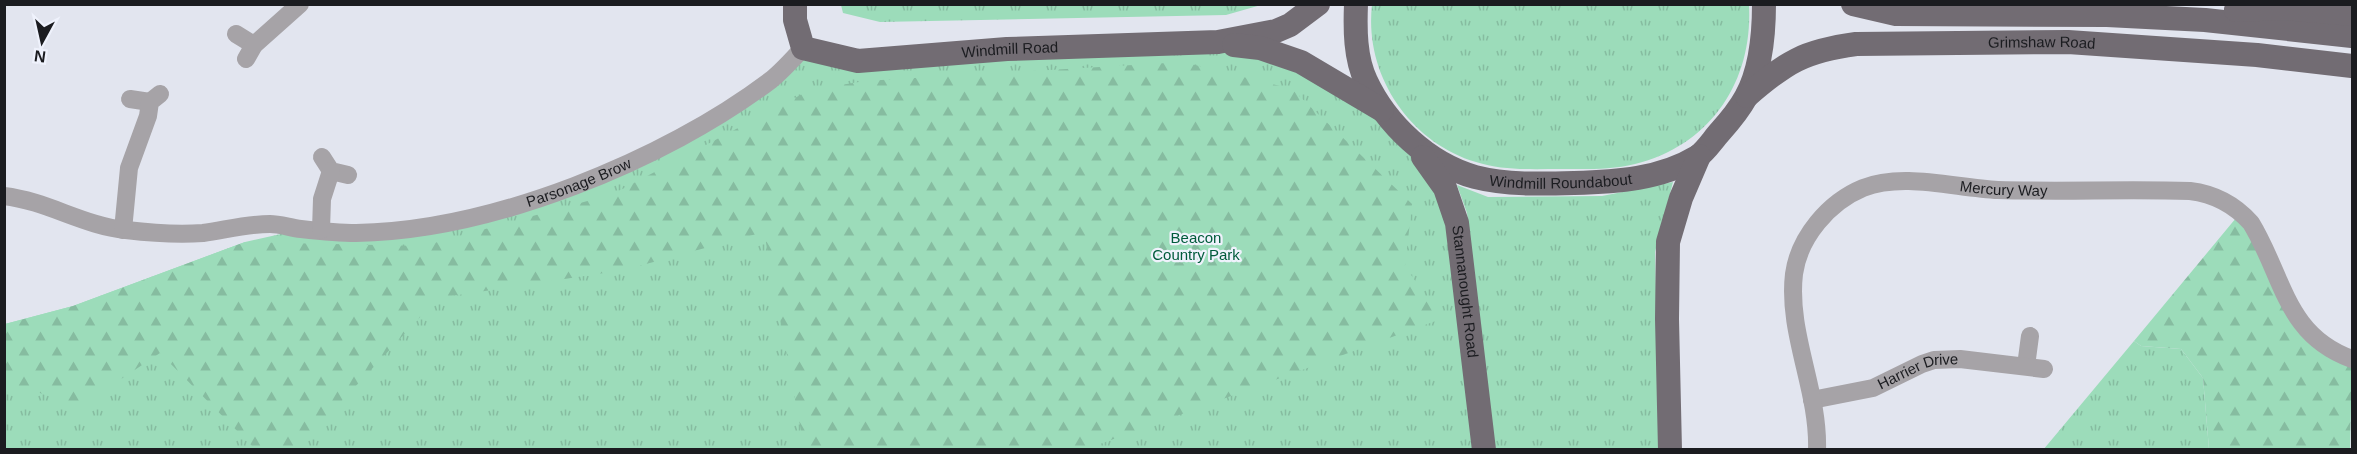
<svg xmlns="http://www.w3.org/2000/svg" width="2357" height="454" font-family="Arial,sans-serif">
  <defs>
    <pattern id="grass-tufts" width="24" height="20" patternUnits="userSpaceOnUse" patternTransform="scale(1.5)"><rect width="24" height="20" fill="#9cdcba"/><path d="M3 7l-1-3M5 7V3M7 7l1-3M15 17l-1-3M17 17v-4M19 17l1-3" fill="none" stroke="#86bca0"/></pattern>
    <pattern id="forest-firs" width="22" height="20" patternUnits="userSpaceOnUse" patternTransform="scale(1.5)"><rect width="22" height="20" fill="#9cdcba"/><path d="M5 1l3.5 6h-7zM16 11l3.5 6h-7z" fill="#86bca0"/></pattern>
  </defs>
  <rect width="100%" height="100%" fill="#e2e5ef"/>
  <!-- grass -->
  <g fill="url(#grass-tufts)">
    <polygon points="841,5 841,4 1261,5 1226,15 880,22 843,13"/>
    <path d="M1372 5H1749C1753 81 1711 145 1635 164 1611 170 1586 169 1562 169 1533 169 1504 171 1476 162 1409 142 1364 74 1372 5Z"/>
    <polygon points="803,48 832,56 1260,48 1384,111 1445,188 1484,450 5,450 5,324 73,306 245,242 303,229 355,233 498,212 701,127"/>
    <polygon points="1673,182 1655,252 1660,449 1493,449 1467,213 1457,185 1488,197 1602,196"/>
    <polygon points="2134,341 2141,346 2181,349 2203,378 2209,449 2043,450"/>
  </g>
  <!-- forest -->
  <g fill="url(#forest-firs)">
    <polygon points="1183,62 1292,89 1412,204 1405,266 1441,319 1100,444 1092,449 802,449 804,447 764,232 624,270 438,298 297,449 255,449 160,353 81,406 5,382 5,324 73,306 245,242 423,246 613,194 810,90 865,81"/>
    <polygon points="2241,212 2292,309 2352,359 2350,449 2209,449 2203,378 2181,349 2141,346 2134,341"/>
  </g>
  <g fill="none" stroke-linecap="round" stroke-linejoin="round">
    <!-- minor -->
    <g stroke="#a6a3a7" stroke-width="18">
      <polyline points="236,34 254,45"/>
      <polyline points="246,59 254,45 300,4"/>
      <polyline points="130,99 150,102"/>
      <polyline points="322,157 331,171 348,175"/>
      <path id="s1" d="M4 196C47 201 84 226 126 230 151 233 177 235 203 233 225 230 247 224 270 224 280 224 291 228 301 229 319 231 338 233 356 233 491 231 664 161 771 80 782 71 793 59 803 48"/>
      <polyline points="123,230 129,168 148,116 150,102 160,94"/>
      <polyline points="321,230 322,199 331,171"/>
      <polyline points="2026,366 2030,336"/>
      <path id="s2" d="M1812 400 1873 388 1922 364 1934 360 1960 359 2044 369"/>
      <path id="s3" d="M1817 450C1819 390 1787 333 1794 274 1799 237 1829 202 1863 188 1903 172 1955 188 1998 190 2062 192 2126 189 2190 191 2215 194 2234 204 2251 223 2284 277 2285 335 2352 359"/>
    </g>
    <!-- major -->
    <g stroke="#726c73" stroke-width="24">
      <path id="s4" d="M795 4V20L803 48 858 61 1007 49 1218 42 1276 31 1290 25 1318 4"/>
      <path id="s5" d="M1356 4C1355 29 1355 58 1366 81 1386 124 1428 164 1475 177 1506 185 1542 184 1574 183 1616 182 1661 179 1697 157 1705 152 1712 141 1719 133 1728 123 1739 110 1746 97 1761 70 1764 35 1764 4"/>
      <polyline points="1853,4 1896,14 2107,15 2205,20 2352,36"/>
      <polyline points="2236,10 2285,8 2352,14"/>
      <polyline points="1234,45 1260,48 1301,62 1382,110"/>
      <path id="s6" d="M1747 96C1786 62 1804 51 1856 44L2068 42 2257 55 2352 66"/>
      <path id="s7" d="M1423 157 1445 188 1457 223 1484 450"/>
      <polyline points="1670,450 1667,319 1668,242 1681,198 1699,156"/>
    </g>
  </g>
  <g text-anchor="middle" stroke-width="4.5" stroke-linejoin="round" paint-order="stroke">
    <!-- street labels -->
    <g font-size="15" fill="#1b1c20" stroke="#eff2fc">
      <text dy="5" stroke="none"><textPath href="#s6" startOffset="309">Grimshaw Road</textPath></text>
      <text dy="5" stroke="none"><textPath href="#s4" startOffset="254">Windmill Road</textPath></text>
      <text dy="5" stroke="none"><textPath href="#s5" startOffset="314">Windmill Roundabout</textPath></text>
      <text dy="5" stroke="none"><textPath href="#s1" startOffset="588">Parsonage Brow</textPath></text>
      <text dy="5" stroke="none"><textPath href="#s3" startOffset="435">Mercury Way</textPath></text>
      <text dy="5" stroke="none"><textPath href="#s7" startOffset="144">Stannanought Road</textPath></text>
      <text dy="5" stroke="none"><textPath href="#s2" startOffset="111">Harrier Drive</textPath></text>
    </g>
    <!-- park labels -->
    <g font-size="15" fill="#015b3b" stroke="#eff2fc">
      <text x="1196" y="243">Beacon<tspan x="1196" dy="17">Country Park</tspan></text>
    </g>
  </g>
  <!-- border -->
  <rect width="2357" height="454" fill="none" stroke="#1b1c20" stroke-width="12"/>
  <!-- north arrow -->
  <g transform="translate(42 42) rotate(188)" stroke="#eff2fc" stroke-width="4.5" paint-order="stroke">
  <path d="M0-4.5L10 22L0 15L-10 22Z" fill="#1b1c20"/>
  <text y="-9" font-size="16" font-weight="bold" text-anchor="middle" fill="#1b1c20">N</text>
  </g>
</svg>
